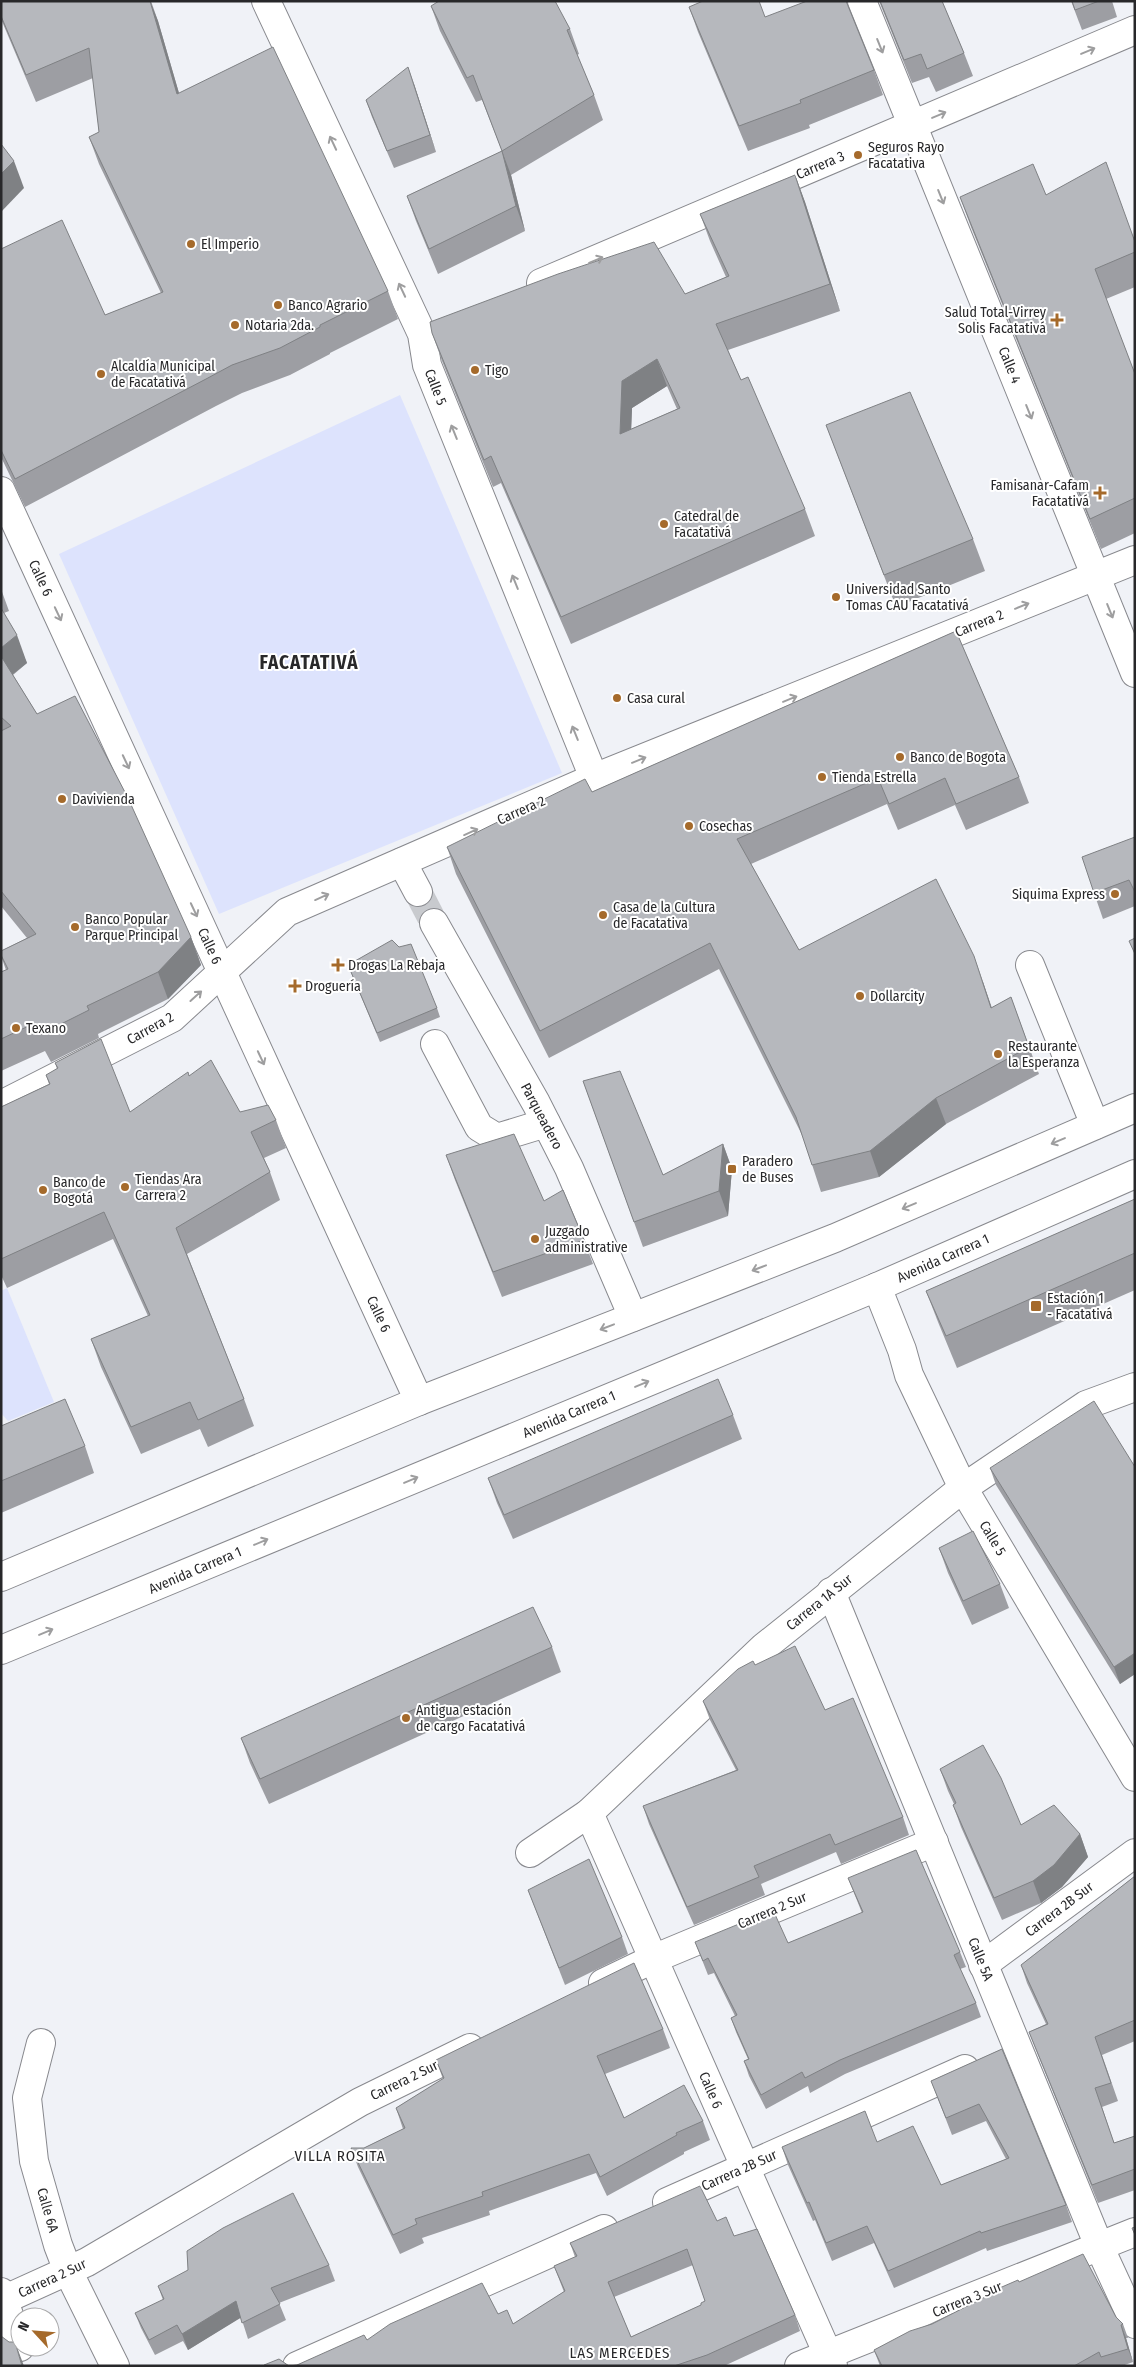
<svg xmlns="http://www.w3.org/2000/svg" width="1136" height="2367" font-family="'Fira Sans Condensed',sans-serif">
  <rect width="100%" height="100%" fill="#f0f2f7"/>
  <!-- green -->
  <g fill="#dde3fd">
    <polygon points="400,395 562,773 219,914 59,554"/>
    <polygon points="7,1288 54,1402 8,1421 1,1413 1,1291"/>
  </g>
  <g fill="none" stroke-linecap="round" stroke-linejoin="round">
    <!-- minor-tunnel -->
    <polyline stroke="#c8cace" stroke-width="28" stroke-dasharray="28 14" stroke-linecap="butt" points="418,892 434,923"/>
    <!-- minor casing -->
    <g stroke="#88898e" stroke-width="30">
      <g id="minor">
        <polyline points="266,1 422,334 427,365 594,778"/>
        <polyline points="862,1 1135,673"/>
        <polyline points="541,283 1135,30"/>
        <polyline points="1,491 419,1401"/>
        <polyline points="402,862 418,892"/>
        <polyline points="434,923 536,1103 569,1168 633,1317"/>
        <polyline points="1030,965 1095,1125"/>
        <polyline points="435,1044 479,1127 497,1138 546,1123"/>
        <polyline points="1,1105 172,1018 287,912 594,778 1135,560"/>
        <polyline points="877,1287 902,1350 909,1375 963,1488 1135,1777"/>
        <polyline points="831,1592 1099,2246 1135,2324"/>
        <polyline points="589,1813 833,2366"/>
        <polyline points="530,1853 589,1813 764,1647 963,1488 1086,1405 1135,1387"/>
        <polyline points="983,1965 1135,1853"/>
        <polyline points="603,1983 653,1959 934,1842"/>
        <polyline points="41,2043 27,2098 34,2161 58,2245 68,2271 115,2366"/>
        <polyline points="667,2202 965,2069"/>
        <polyline points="1,2292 20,2347"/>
        <polyline points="1,2301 87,2262 360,2102 470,2048"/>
        <polyline points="297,2366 604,2229"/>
        <polyline points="799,2366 1135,2232"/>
      </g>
    </g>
    <!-- major casing -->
    <g stroke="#88898e" stroke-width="30">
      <g id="major">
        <polyline points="1,1577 419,1401 835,1238 1135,1108"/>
        <polyline points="1,1650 877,1287 1135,1174"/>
      </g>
    </g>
    <!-- minor -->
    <use href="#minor" stroke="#fff" stroke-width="28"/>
    <!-- major -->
    <use href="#major" stroke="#fff" stroke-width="28"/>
  </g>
  <!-- wall -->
  <g fill="#9d9ea3" fill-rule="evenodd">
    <polygon points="1,1 151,1 158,21 179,93 388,291 398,319 330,353 330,354 290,375 242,393 216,406 25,507 1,457 1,249 105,315 161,293 99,164 89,137 99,132 93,78 36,102 1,19"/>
    <polygon points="879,1 942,1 964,53 973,76 936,92 929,77 912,83"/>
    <polygon points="1071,1 1112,1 1117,17 1082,30"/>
    <polygon points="431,6 570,29 579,54 577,55 594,95 603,120 511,175 525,231 438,274 416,221 407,196 502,151 482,100 476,102 440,31"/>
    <polygon points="689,7 765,17 874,70 883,95 809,125 810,128 748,151 698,32"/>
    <polygon points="414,84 436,152 394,168 372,117 366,100"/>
    <path d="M795 175 805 202 840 311 728 350 741 380 805 509 815 536 571 644 501 483 493 487 442 361 432 333 685 294 726 277 710 241 700 214ZM667 386 677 409 631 429 632 408Z"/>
    <polygon points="1046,195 1135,242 1135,287 1106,299 1135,375 1135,533 1101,549 971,227 960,197"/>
    <polygon points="826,425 973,539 985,571 896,607"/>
    <polygon points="1,589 9,611 4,613 27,663 13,675 37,714 191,937 201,965 168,999 98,1034 99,1038 51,1062 45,1051 1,1071 1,972 6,970 1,956 1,951 27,938 1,906"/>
    <polygon points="956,631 1019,777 1029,803 966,830 955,805 898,830 887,804 751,864 799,950 983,982 992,1008 1011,997 1039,1074 946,1124 879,1177 821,1192 803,1137 719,969 549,1058 456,874 447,847 592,792"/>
    <polygon points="1135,837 1135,906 1103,919 1094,893"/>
    <polygon points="348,965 437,1008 440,1017 380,1042"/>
    <polygon points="55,1063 130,1112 189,1076 240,1112 276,1120 286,1148 264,1158 270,1172 280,1200 187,1254 244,1399 254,1426 208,1447 200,1429 141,1454 101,1367 91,1339 148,1316 113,1239 7,1288 1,1275 1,1107 49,1084 46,1075 57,1069"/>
    <polygon points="583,1081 663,1175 723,1144 732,1169 728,1216 643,1247"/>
    <polygon points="446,1155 544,1201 584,1240 593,1264 502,1297 455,1180"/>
    <polygon points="1135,1199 1135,1290 957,1368 938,1322 926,1291"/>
    <polygon points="733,1415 742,1439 513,1539 497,1503 488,1478"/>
    <polygon points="1,1426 85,1446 94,1473 1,1513"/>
    <polygon points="1135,1467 1135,1674 1120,1684 996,1485 990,1468"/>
    <polygon points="939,1548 1000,1584 1009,1608 972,1625 948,1573"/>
    <polygon points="552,1647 561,1672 269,1804 250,1763 241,1738"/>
    <polygon points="755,1665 825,1710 903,1817 909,1835 841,1864 836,1852 761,1884 765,1895 694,1925 649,1824 643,1806 736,1770 710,1720 703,1701"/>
    <polygon points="940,1769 1021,1825 1080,1834 1088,1857 1062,1887 1041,1903 1002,1920 961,1827 953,1805 954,1804 948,1791"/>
    <polygon points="1135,1876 1135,2041 1102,2055 1118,2101 1102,2107 1114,2143 1135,2136 1135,2190 1098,2203 1036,2050 1029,2032 1046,2024 1027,1983 1021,1965"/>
    <polygon points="848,1878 960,1952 966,1967 960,1969 976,2003 981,2017 845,2074 810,2093 808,2086 766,2109 749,2076 744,2061 748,2059 736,2032 731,2018 735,2016 714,1973 708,1975 695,1942 788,1943 862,1913"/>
    <polygon points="528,1890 622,1937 628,1954 565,1985"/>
    <polygon points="663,2029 670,2048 605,2074 624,2118 703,2121 710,2140 684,2152 684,2154 607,2196 596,2173 489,2211 490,2215 422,2238 424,2243 400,2254 358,2167 351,2148 364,2148 403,2129 396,2108 443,2079 436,2060"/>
    <polygon points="1002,2049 1066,2205 1072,2222 987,2251 986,2248 894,2288 874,2243 832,2261 815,2220 813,2221 788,2165 782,2147 877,2142 941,2185 1006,2159 986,2121 952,2135 931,2081"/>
    <path d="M717 2221 734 2236 795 2315 800 2331 724 2366H264H289L297 2365 367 2340 498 2314 513 2324 564 2292 554 2266 575 2257 570 2243ZM693 2265 705 2301 701 2305 631 2337 614 2297Z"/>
    <polygon points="329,2265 335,2281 279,2303 286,2320 248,2339 241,2317 188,2350 183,2341 155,2355 141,2328 135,2313 163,2300 158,2286"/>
    <polygon points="1019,2282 1116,2317 1123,2324 1128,2338 1126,2338 1133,2362 1122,2366 880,2366 874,2350"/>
  </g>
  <!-- shaded-wall -->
  <g fill="#7f8184">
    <polygon points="150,1 158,21 187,121 177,94"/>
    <polygon points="408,67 414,84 436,152 430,135"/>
    <polygon points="502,151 511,175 525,231 516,206"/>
    <polygon points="14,161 24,188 1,212 1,174"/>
    <polygon points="795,175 805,202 840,311 830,284"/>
    <polygon points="657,359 667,386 632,408 630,461 620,434 622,381"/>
    <polygon points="17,635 27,663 8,678 1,660 1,648"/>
    <polygon points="191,937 201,965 168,999 158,972"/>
    <polygon points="974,956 983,982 1000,1034 991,1008"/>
    <polygon points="936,1098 946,1124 879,1177 870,1151"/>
    <polygon points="723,1144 732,1169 728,1216 719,1191"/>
    <polygon points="1135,1653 1135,1674 1120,1684 1114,1667"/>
    <polygon points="1080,1834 1088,1857 1062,1887 1041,1903 1033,1881"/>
    <polygon points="236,2301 242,2317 188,2350 182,2334"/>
    <polygon points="1121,2325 1126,2338 1133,2362 1128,2349"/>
    <polygon points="15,2342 24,2366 22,2366"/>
  </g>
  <!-- building -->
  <g fill="#b6b8bd" stroke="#7f8184" fill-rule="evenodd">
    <polygon points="1,1 150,1 177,94 273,47 388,291 320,325 320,327 280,348 232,365 206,379 15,479 1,450 1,249 62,220 105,315 163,292 89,137 99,132 89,48 26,75 1,16"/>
    <polygon points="439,1 555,1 570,29 567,30 594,95 502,151 473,75 467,78 431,6"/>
    <polygon points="703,1 759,1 765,17 807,1 846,1 874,70 800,100 801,103 739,126 689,7"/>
    <polygon points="880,1 942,1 964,53 927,69 921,54 904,60"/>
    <polygon points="1072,1 1099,1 1075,10"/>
    <polygon points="408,67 430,135 387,151 366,100"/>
    <polygon points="1,144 14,161 1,174"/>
    <polygon points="502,151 516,206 429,249 407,196"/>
    <polygon points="1106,162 1135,242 1135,252 1095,269 1135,374 1135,498 1090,519 960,197 1033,164 1046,195"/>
    <path d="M795 175 830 284 716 324 741 380 748 377 805 509 561 617 491 456 484 460 432 333 430 322 558 274 654 242 685 294 729 276 700 214ZM657 359 680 408 620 434 622 381Z"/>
    <polygon points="910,392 973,539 884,575 826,425"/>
    <polygon points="1,608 17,635 1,648"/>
    <polygon points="956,631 1019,777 956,804 945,778 889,804 878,778 737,839 799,950 936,879 974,956 991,1008 1011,997 1029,1047 936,1098 870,1151 812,1165 796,1117 710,943 540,1031 447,847 585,779 592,792"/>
    <polygon points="1,656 37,714 75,696 128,798 191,937 158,972 87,1006 89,1010 41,1034 35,1023 1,1039 1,972 8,969 1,955 1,951 36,934 1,891 1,731 11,726 1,717"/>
    <polygon points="1135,837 1135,892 1129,880 1094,893 1082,857"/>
    <polygon points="1135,938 1135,954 1129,941"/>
    <polygon points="392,940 399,947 411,944 437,1008 377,1033 348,965"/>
    <polygon points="101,1039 130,1112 188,1072 189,1076 211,1060 240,1112 268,1105 276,1120 251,1132 270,1172 176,1228 244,1399 198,1420 190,1402 131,1427 91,1339 150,1315 104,1212 1,1259 1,1107 50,1084 46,1075 58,1068 55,1063"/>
    <polygon points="620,1071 663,1175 723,1144 719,1191 634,1222 583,1081"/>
    <polygon points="514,1134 544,1201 563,1190 584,1240 493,1272 446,1155"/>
    <polygon points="1135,1199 1135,1253 946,1336 926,1291"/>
    <polygon points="718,1379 733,1415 504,1515 488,1478"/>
    <polygon points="65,1399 85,1446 1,1481 1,1426"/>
    <polygon points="1094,1401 1135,1467 1135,1653 1114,1667 990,1468"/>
    <polygon points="973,1531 1000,1584 963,1601 939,1548"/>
    <polygon points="533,1607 552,1647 260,1779 241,1738"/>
    <polygon points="795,1646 825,1710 853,1698 903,1817 835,1845 830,1834 754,1866 759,1877 687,1907 643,1806 738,1770 703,1701 738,1669 753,1661 755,1665"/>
    <polygon points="983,1745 1001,1778 1021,1825 1054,1805 1080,1834 1054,1865 1033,1881 994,1898 953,1805 956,1803 940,1769"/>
    <polygon points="916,1850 960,1952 954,1955 976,2003 840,2060 805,2078 802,2072 761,2095 744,2061 749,2059 731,2018 737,2015 708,1958 703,1961 695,1942 773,1910 788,1943 863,1912 848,1878"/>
    <polygon points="589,1859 622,1937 559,1968 528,1890"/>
    <polygon points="1135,1876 1135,2020 1095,2037 1111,2083 1095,2088 1114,2143 1135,2136 1135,2169 1092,2185 1029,2032 1048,2024 1021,1965"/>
    <polygon points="634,1963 663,2029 597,2056 624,2118 684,2085 703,2121 676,2133 677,2135 600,2177 589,2154 482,2192 483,2196 415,2219 417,2224 393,2235 351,2148 364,2148 405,2128 396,2108 444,2078 436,2060"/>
    <polygon points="1002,2049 1066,2205 981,2233 980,2231 888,2271 867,2226 826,2243 809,2202 807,2203 782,2147 865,2111 877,2142 913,2126 941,2185 1009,2158 979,2104 946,2118 931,2081"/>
    <path d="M700 2186 717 2221 726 2217 734 2236 757 2229 795 2315 707 2355 674 2366H264V2365L279 2359 289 2366 297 2365 364 2335 367 2340 390 2324 482 2283 498 2314 507 2310 513 2324 565 2291 554 2266 577 2256 570 2243ZM687 2249 705 2301 701 2303V2305L631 2337 608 2282Z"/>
    <polygon points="293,2193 329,2265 271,2288 280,2304 242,2323 236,2301 182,2334 177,2325 149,2340 135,2313 164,2299 158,2286 188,2270 187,2251 223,2228"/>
    <polygon points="1135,2227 1135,2235 1132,2228"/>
    <polygon points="1083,2254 1116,2317 1123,2324 1121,2325 1128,2349 1101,2357 1099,2352 1074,2366 882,2366 874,2350 910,2331 932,2324 989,2295 988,2293 1018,2280 1019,2282"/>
    <polygon points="1,2336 9,2342 15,2342 22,2366 1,2366"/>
  </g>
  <!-- one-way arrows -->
  <defs><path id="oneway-shaft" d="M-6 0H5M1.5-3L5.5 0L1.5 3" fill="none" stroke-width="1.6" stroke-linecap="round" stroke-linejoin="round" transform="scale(1.25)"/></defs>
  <g stroke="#9e9e9f">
    <use href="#oneway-shaft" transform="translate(880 46) rotate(68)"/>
    <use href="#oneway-shaft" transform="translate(1088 51) rotate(-23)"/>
    <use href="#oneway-shaft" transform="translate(939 115) rotate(-23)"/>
    <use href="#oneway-shaft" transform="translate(333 143) rotate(-115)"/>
    <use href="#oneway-shaft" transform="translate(941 197) rotate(68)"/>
    <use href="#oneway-shaft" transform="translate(596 260) rotate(-23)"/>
    <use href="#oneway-shaft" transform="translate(402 290) rotate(-115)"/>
    <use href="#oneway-shaft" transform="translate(1029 412) rotate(68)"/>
    <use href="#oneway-shaft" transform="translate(454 432) rotate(-112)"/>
    <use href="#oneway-shaft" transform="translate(515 582) rotate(-112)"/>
    <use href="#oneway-shaft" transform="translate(1022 606) rotate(-22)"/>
    <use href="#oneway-shaft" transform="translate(1110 611) rotate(68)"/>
    <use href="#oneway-shaft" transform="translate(58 614) rotate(65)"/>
    <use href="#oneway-shaft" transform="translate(790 699) rotate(-22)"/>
    <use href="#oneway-shaft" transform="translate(575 733) rotate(-112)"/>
    <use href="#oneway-shaft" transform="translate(639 760) rotate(-22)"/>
    <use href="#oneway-shaft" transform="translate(126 762) rotate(65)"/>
    <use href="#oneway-shaft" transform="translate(471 832) rotate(-24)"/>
    <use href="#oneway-shaft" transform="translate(322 897) rotate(-24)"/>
    <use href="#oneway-shaft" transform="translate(194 910) rotate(65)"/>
    <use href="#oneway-shaft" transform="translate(196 996) rotate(-42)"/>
    <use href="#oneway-shaft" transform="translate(261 1058) rotate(65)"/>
    <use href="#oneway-shaft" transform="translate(1058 1141) rotate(157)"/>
    <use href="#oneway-shaft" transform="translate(909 1206) rotate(157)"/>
    <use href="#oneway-shaft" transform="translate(759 1268) rotate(159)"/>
    <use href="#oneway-shaft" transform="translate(607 1327) rotate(159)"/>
    <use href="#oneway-shaft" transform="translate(642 1384) rotate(-23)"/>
    <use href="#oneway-shaft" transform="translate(411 1480) rotate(-23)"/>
    <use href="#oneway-shaft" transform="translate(261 1542) rotate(-23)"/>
    <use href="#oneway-shaft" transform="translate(46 1632) rotate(-23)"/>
  </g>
  <!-- markers -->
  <g fill="#a56a2b" stroke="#fff" stroke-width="2">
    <circle cx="858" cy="155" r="5"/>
    <circle cx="191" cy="244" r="5"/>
    <circle cx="278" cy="305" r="5"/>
    <path d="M1054.5 312.5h5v5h5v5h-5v5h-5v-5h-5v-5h5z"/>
    <circle cx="235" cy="325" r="5"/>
    <circle cx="475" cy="370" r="5"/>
    <circle cx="101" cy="374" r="5"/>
    <path d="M1097.5 485.5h5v5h5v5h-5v5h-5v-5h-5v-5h5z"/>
    <circle cx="664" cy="524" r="5"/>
    <circle cx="836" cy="597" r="5"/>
    <circle cx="617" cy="698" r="5"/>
    <circle cx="900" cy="757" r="5"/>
    <circle cx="822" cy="777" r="5"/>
    <circle cx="62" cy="799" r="5"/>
    <circle cx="689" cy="826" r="5"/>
    <circle cx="1115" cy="894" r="5"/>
    <circle cx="603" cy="915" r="5"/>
    <circle cx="75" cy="927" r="5"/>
    <path d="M335.5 957.5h5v5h5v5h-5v5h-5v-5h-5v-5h5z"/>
    <path d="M292.5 978.5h5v5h5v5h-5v5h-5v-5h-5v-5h5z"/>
    <circle cx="860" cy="996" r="5"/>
    <circle cx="16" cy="1028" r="5"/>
    <circle cx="998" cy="1054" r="5"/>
    <rect x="727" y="1164" width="10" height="10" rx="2.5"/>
    <circle cx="125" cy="1187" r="5"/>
    <circle cx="43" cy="1190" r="5"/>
    <circle cx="535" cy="1239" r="5"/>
    <rect x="1030" y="1300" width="12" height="12" rx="2.5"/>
    <circle cx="406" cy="1718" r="5"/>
  </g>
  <g text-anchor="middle" stroke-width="4" stroke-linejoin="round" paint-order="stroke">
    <!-- poi labels -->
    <g font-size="14" fill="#28282a" stroke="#fff" text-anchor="start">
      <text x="868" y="152">Seguros Rayo<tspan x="868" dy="16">Facatativa</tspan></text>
      <text x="201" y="249">El Imperio</text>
      <text x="288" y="310">Banco Agrario</text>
      <text x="1046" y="317" text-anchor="end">Salud Total-Virrey<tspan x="1046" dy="16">Solis Facatativá</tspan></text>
      <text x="245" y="330">Notaria 2da.</text>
      <text x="111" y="371">Alcaldía Municipal<tspan x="111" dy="16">de Facatativá</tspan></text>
      <text x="485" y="375">Tigo</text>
      <text x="1089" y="490" text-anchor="end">Famisanar-Cafam<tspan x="1089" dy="16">Facatativá</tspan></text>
      <text x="674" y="521">Catedral de<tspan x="674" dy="16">Facatativá</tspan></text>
      <text x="846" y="594">Universidad Santo<tspan x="846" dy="16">Tomas CAU Facatativá</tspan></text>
      <text x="627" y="703">Casa cural</text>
      <text x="910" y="762">Banco de Bogota</text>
      <text x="832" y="782">Tienda Estrella</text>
      <text x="72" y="804">Davivienda</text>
      <text x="699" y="831">Cosechas</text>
      <text x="1105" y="899" text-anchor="end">Siquima Express</text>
      <text x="613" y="912">Casa de la Cultura<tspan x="613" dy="16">de Facatativa</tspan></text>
      <text x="85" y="924">Banco Popular<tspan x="85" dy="16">Parque Principal</tspan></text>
      <text x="348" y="970">Drogas La Rebaja</text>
      <text x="305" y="991">Droguería</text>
      <text x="870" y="1001">Dollarcity</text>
      <text x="26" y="1033">Texano</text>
      <text x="1008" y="1051">Restaurante<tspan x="1008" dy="16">la Esperanza</tspan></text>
      <text x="742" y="1166">Paradero<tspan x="742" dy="16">de Buses</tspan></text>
      <text x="135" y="1184">Tiendas Ara<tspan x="135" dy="16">Carrera 2</tspan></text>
      <text x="53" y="1187">Banco de<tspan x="53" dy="16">Bogotá</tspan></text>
      <text x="545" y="1236">Juzgado<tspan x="545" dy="16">administrative</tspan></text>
      <text x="1047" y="1303">Estación 1<tspan x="1047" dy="16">- Facatativá</tspan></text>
      <text x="416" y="1715">Antigua estación<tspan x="416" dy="16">de cargo Facatativá</tspan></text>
    </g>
    <!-- street labels -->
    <g font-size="14" fill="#28282a" stroke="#fff">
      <text transform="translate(820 165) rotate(-23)" y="5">Carrera 3</text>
      <text transform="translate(1010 365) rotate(68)" y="5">Calle 4</text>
      <text transform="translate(436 387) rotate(69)" y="5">Calle 5</text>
      <text transform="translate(41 578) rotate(65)" y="5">Calle 6</text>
      <text transform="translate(979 623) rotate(-22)" y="5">Carrera 2</text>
      <text transform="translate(521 810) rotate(-24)" y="5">Carrera 2</text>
      <text transform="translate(210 946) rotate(65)" y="5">Calle 6</text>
      <text transform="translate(150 1028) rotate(-29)" y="5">Carrera 2</text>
      <text transform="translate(542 1116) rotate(62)" y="5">Parqueadero</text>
      <text transform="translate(943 1258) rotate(-24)" y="5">Avenida Carrera 1</text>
      <text transform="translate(379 1314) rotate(65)" y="5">Calle 6</text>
      <text transform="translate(569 1414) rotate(-23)" y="5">Avenida Carrera 1</text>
      <text transform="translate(993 1538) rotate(59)" y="5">Calle 5</text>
      <text transform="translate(195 1570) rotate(-23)" y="5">Avenida Carrera 1</text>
      <text transform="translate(819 1602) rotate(-39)" y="5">Carrera 1A Sur</text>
      <text transform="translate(1059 1909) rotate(-37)" y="5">Carrera 2B Sur</text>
      <text transform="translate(772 1910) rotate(-23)" y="5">Carrera 2 Sur</text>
      <text transform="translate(981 1959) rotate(68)" y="5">Calle 5A</text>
      <text transform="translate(404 2080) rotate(-26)" y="5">Carrera 2 Sur</text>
      <text transform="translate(711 2090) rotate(66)" y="5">Calle 6</text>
      <text transform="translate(739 2170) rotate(-24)" y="5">Carrera 2B Sur</text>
      <text transform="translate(48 2210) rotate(74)" y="5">Calle 6A</text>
      <text transform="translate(52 2278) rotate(-25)" y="5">Carrera 2 Sur</text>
      <text transform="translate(967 2299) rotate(-22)" y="5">Carrera 3 Sur</text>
    </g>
    <!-- neighbourhood labels -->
    <g font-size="15" letter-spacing="1" fill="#28282a" stroke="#fff">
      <text x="340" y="2161">VILLA ROSITA</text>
      <text x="620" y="2358">LAS MERCEDES</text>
    </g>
    <!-- district labels -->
    <g font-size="19" font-weight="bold" letter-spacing="1" fill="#28282a" stroke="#fff">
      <text x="309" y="669">FACATATIVÁ</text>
    </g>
  </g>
  <!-- border -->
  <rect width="1136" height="2367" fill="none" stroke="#28282a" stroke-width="5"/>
  <!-- north arrow -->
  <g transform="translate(35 2332) rotate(296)"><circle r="24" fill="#ffffff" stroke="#a9a9aa"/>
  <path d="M0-4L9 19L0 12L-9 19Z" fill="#a56a2b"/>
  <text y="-8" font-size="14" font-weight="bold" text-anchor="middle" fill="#28282a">N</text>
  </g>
</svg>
